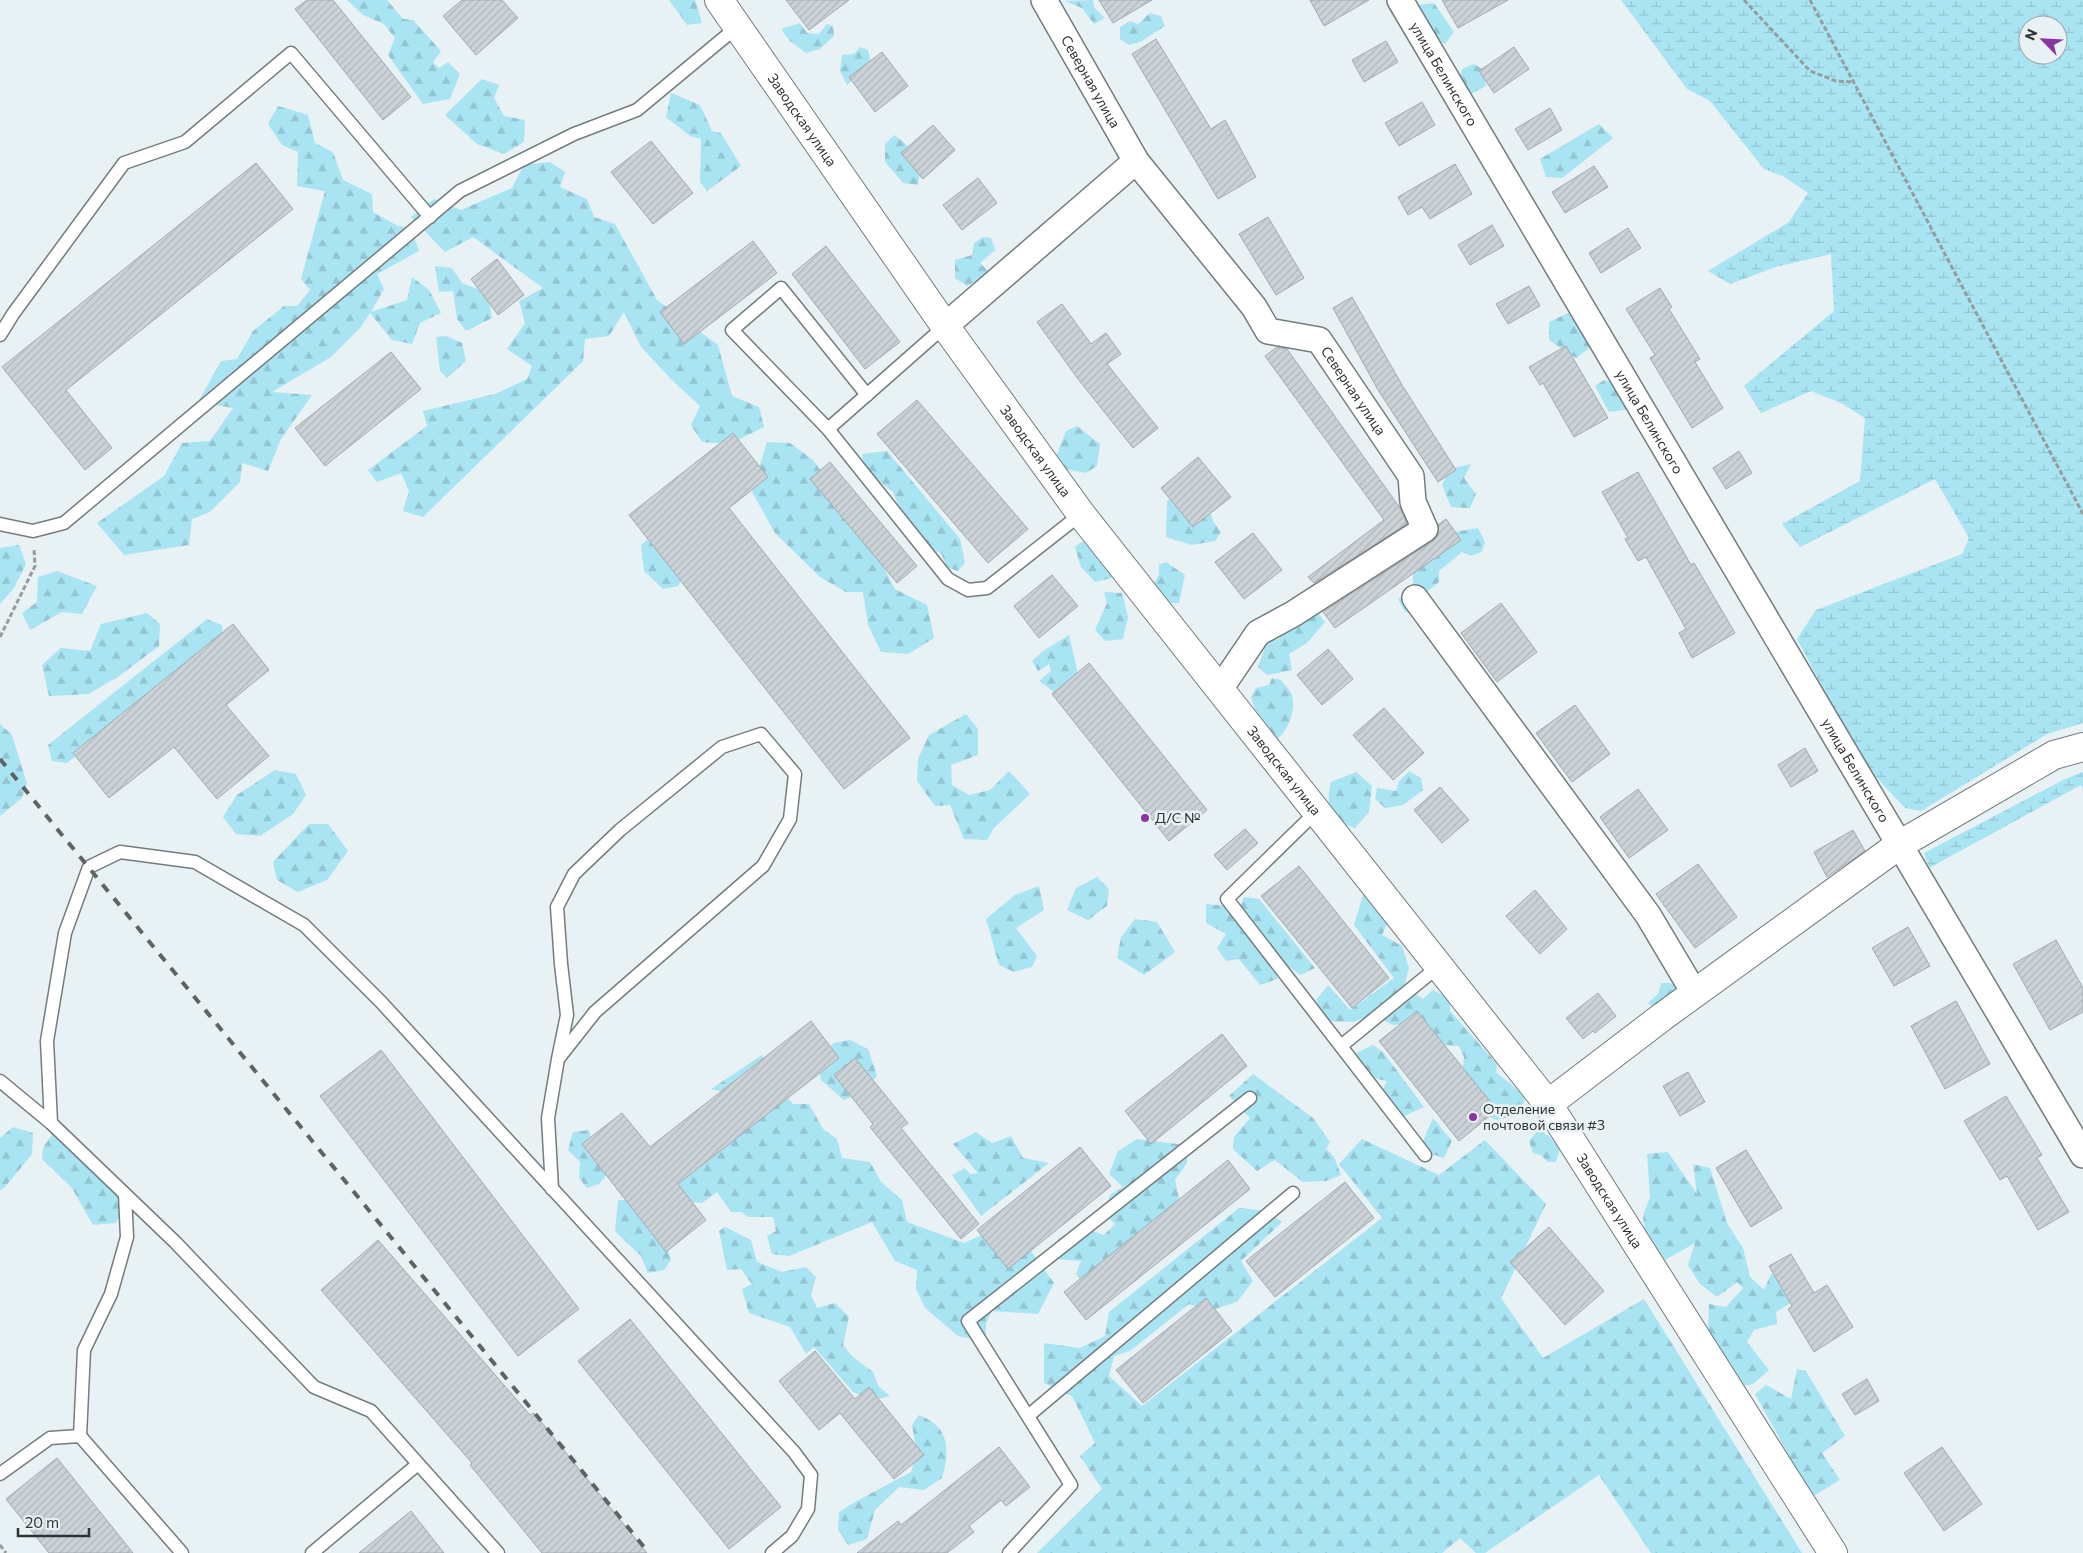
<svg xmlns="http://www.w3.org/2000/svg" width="2083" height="1553" font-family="Commissioner,sans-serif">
  <defs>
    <pattern id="forest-firs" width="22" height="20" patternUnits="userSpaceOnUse" patternTransform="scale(1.25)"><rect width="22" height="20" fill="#a9e4f3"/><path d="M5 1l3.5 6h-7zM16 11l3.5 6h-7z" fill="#92c4d1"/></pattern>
    <pattern id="wetland-marsh" width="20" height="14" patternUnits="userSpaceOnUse" patternTransform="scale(1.25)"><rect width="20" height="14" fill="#a9e4f3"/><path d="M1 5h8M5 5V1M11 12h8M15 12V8" fill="none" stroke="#92c4d1"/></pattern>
    <pattern id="building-hatch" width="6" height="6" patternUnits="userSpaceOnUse" patternTransform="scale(1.25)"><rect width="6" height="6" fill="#ccd3d8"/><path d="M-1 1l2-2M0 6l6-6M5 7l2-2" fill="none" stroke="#b0b6ba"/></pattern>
  </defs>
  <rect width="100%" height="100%" fill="#e8f1f3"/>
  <!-- forest -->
  <g fill="url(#forest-firs)">
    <polygon points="347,0 387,0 403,19 413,20 441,51 433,62 439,68 448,62 460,74 450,99 423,104 388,55 395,38 384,24 363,15"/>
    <polygon points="669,0 695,0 702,23 687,25"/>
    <polygon points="1093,0 1094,7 1105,18 1094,24 1082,8 1065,1"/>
    <polygon points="1434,3 1454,32 1445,44 1427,35 1417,5"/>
    <polygon points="1150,13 1161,16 1165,26 1140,42 1129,45 1120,39 1120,27 1130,21 1138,24"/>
    <polygon points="800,23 807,33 819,34 827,24 833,26 834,36 820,49 806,53 790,41 781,29"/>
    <polygon points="860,47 868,50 871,64 847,85 840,71 842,55 854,54"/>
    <polygon points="1474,64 1484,70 1486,86 1471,94 1459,85 1462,69"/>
    <polygon points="482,79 499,85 494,98 504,116 525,120 524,142 504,154 477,144 445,115"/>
    <polygon points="671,93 700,105 712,131 721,133 741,166 707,191 700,182 701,139 690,136 666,117"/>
    <polygon points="278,106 308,115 315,143 333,152 343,180 372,194 373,212 398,226 411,228 419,251 377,274 384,289 371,312 407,300 412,277 429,290 441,313 420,323 412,344 392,340 370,313 360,328 331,357 272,392 312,395 281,439 268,471 242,463 240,482 210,512 192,519 189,545 124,555 97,523 164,476 182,443 210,441 233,408 198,402 221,361 237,359 253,331 284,306 297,306 310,290 301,279 325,191 297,186 298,152 282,145 268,124"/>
    <polygon points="1599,124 1613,138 1562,178 1546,177 1540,159"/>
    <path d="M894 135C905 142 919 155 920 169 921 173 918 180 918 185L903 183 885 162V144Z"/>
    <polygon points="550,162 565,172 560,187 587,199 594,217 615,224 657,300 718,345 732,396 759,407 764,427 730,444 702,442 691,425 700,406 672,380 641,347 624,312 609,336 585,339 583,361 423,517 403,511 409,491 401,473 377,482 368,470 427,426 423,411 495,394 527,379 532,366 507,349 525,323 519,301 543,288 473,237 445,252 411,217 434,199 461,210 512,188 524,165"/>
    <polygon points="983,237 991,238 995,250 980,263 990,273 967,286 955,278 955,260 972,255 974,243"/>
    <polygon points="435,266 452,268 462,283 488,293 492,318 466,331 457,319 453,291 439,292"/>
    <polygon points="1570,312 1592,346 1576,358 1549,340 1549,322"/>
    <polygon points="446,336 462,343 466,361 447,378 440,371 436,337"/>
    <polygon points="1604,380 1618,384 1632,409 1609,412 1595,386"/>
    <polygon points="1077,426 1100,444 1097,466 1086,473 1060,468 1056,457 1066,431"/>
    <polygon points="767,442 790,443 813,460 864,530 895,589 927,605 934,638 908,654 881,652 868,625 863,592 846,592 820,577 775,533 752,492"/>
    <polygon points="887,451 960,539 965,563 958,571 947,567 941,553 914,543 893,492 864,469 862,454"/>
    <polygon points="1471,464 1464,478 1476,494 1470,508 1451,507 1442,485 1450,469"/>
    <polygon points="1179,494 1209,505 1213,521 1221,532 1215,541 1192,545 1166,537 1167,501"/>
    <polygon points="1435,525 1441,537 1448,533 1478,528 1485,542 1482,552 1471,556 1462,552 1439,571 1439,582 1424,594 1417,615 1405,612 1398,599 1413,588 1413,569 1417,556 1413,539"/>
    <polygon points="657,532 688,567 678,586 663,589 644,571 641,545"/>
    <polygon points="1086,539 1115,577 1095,582 1081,567 1075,547"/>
    <polygon points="19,545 26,564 14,588 0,604 0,548"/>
    <polygon points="1166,562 1185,575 1179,603 1161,603 1151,590 1159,574 1159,565"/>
    <polygon points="57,571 97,586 82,614 62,612 30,630 22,613 37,602 38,577"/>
    <polygon points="1104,592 1122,593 1128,617 1123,639 1105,641 1095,630 1107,603"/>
    <polygon points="1316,611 1325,622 1307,643 1289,654 1292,670 1267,675 1258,667 1267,642 1279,639 1289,627"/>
    <polygon points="147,613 160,624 159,646 119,676 89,694 49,696 42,665 61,648 90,651 101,624"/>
    <polygon points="207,619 222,625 223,639 67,763 52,761 48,745"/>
    <polygon points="1069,635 1079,678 1058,695 1039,681 1051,671 1049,664 1038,671 1032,661 1043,651"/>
    <path d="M1272 678 1281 680C1284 684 1289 689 1291 693 1298 709 1287 734 1273 742L1261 728 1251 697 1256 688 1269 685Z"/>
    <polygon points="966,714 978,729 978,755 951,765 952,785 969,795 990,790 1009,771 1030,794 994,828 987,840 964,839 950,805 935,806 917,781 918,759 929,735"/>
    <polygon points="0,724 12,735 27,784 22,798 0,816"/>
    <polygon points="275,770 296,774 306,795 293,814 260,836 236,834 223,817 237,795"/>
    <polygon points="1409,771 1421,778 1423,790 1403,805 1385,808 1375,799 1377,788 1396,791 1399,781"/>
    <polygon points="1356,772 1372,786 1369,812 1355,828 1328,818 1329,791 1331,782"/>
    <polygon points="309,824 328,824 348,851 327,880 298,892 277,880 273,862"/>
    <polygon points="1097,877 1109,889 1107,906 1088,920 1067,910 1076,888"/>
    <polygon points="1039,886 1044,910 1016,928 1037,956 1032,967 1014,972 999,965 986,919 1015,895"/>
    <polygon points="1363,895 1383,904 1388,922 1382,935 1402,946 1409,968 1404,987 1423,999 1433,990 1450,999 1450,1011 1497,1064 1496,1072 1525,1096 1522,1114 1496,1120 1480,1112 1462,1074 1464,1057 1459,1046 1434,1044 1415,1023 1393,1025 1372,1015 1353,1022 1327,1021 1316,1000 1328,985 1350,1010 1394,978 1354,925"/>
    <polygon points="1244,897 1259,899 1315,968 1300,975 1278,958 1277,979 1260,985 1239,959 1226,961 1217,948 1226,934 1206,923 1206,904 1240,907"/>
    <polygon points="1135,919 1157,922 1175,952 1144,975 1117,958 1121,937"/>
    <polygon points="1661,983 1670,983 1684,989 1656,1010 1648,1003 1658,994"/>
    <polygon points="850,1040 868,1049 877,1076 861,1093 844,1100 821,1080 818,1057 834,1043"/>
    <path d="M1373 1045 1383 1052 1424 1107 1402 1117 1377 1102 1387 1081C1371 1078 1358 1071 1356 1053Z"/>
    <polygon points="762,1055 776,1085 793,1104 809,1104 823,1129 837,1139 842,1158 870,1162 881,1182 902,1200 907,1222 964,1243 986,1233 1028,1247 1054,1283 1038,1314 992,1311 986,1323 986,1341 958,1336 925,1308 916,1289 917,1270 895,1261 872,1222 789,1256 772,1254 767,1236 776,1231 773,1217 748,1217 741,1212 731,1212 717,1192 702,1203 682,1201 671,1186 746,1097 711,1089"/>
    <polygon points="1253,1074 1313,1118 1330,1142 1326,1149 1334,1157 1341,1175 1326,1181 1303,1182 1275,1160 1257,1171 1233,1149 1234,1137 1250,1118 1229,1096"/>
    <polygon points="1433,1118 1452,1141 1444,1158 1428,1153 1423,1141"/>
    <polygon points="13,1127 33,1133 32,1154 5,1187 0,1190 0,1138"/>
    <polygon points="589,1130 594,1150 610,1171 599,1184 587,1188 579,1178 580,1162 568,1150 573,1132"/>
    <polygon points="1538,1130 1549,1136 1560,1149 1556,1162 1548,1162 1541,1155 1533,1153 1529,1141"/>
    <polygon points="976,1132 992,1143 1011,1136 1023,1158 1049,1163 981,1216 952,1175 965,1168 970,1174 978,1173 953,1144"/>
    <polygon points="53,1133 102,1173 127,1208 115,1223 93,1225 72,1188 42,1159 43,1148"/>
    <polygon points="1137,1139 1186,1145 1187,1163 1175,1180 1181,1207 1086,1286 1076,1274 1081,1261 1055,1259 1051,1253 1059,1238 1085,1228 1104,1235 1115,1224 1103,1213 1111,1194 1123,1187 1109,1174 1118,1151"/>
    <polygon points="1362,1139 1439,1175 1485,1140 1546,1204 1501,1298 1543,1358 1644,1299 1802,1553 1651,1553 1599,1475 1485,1553 1476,1553 1460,1538 1442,1553 1037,1553 1102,1489 1080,1456 1095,1443 1072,1396 1044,1383 1044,1343 1080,1348 1105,1336 1109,1312 1239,1208 1267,1211 1282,1222 1241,1261 1253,1281 1237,1302 1209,1311 1189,1304 1130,1351 1114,1356 1109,1376 1142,1406 1382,1218 1339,1164"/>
    <polygon points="1668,1152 1697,1194 1693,1164 1710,1168 1727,1223 1743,1248 1750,1277 1764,1290 1771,1274 1784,1277 1792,1302 1776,1312 1777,1324 1754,1330 1747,1342 1769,1370 1753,1384 1738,1387 1708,1329 1709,1304 1726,1307 1743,1288 1737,1282 1717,1297 1700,1284 1688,1265 1695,1243 1665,1260 1646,1239 1643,1216 1650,1197 1647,1154"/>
    <polygon points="618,1200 632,1200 665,1242 671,1260 664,1270 648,1273 641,1256 615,1231"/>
    <polygon points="725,1227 751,1240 757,1262 782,1272 806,1267 816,1277 811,1295 817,1308 835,1303 849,1317 843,1345 853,1357 873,1372 879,1387 890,1396 873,1400 853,1392 814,1347 806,1354 790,1327 749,1313 742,1289 752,1284 741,1269 727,1270 719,1231"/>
    <polygon points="1797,1369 1806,1371 1845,1436 1822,1453 1840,1480 1812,1497 1755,1394 1766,1385 1791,1399"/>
    <path d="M919 1415C950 1427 950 1450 942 1478L924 1490 899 1487 875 1510 867 1539 848 1545 838 1530 839 1512 855 1502 911 1472 917 1453 912 1425Z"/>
  </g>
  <!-- wetland -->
  <g fill="url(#wetland-marsh)" fill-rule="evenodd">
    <path d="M1621 0H2083V723L2047 734 1921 811 1905 808 1863 763 1797 639 1816 610 1962 554 1969 538 1935 479 1800 547 1782 524 1860 481 1865 418 1841 403 1811 391 1761 413 1744 386 1834 311 1831 254 1776 267 1730 284 1708 271 1789 222 1808 193 1783 176 1764 169 1710 101 1687 89ZM2028 25H2058V55H2028Z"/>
    <polygon points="2083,772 2083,789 2081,785 1929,868 1924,853 2065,779"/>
  </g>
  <!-- building -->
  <g fill="url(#building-hatch)" stroke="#a3aaae">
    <polygon points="307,0 333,0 411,97 383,120 295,9"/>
    <polygon points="462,0 502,0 518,18 476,55 443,16"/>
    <polygon points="786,0 849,0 809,30"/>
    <polygon points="1099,0 1152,0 1113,23"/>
    <polygon points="1310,0 1369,0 1324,26"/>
    <polygon points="1442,0 1508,0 1458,28"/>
    <polygon points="1156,39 1211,129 1225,120 1256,177 1218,199 1132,54"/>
    <polygon points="1386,41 1398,62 1364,82 1352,60"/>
    <polygon points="1514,47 1529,69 1494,93 1479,71"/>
    <polygon points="882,52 908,86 875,112 849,77"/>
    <polygon points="1422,102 1435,125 1399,146 1385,123"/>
    <polygon points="1550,108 1562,130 1528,150 1515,129"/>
    <polygon points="933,125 955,150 923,179 901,153"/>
    <polygon points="651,141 693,193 653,224 611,172"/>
    <polygon points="256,163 293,209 66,390 112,448 85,470 2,367"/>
    <polygon points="1455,164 1472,194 1430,219 1422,207 1408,215 1398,197"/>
    <polygon points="1594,166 1608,187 1565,213 1552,192"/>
    <polygon points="978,178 997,203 962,230 943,205"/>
    <polygon points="1268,217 1304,278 1276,295 1239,234"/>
    <polygon points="1492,225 1504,246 1470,265 1458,245"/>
    <polygon points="1628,228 1641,248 1601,273 1589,253"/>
    <polygon points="753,241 777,273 684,344 660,312"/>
    <polygon points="826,246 900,342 865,369 792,274"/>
    <polygon points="497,259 524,295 498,315 471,279"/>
    <polygon points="1529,286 1540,306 1508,324 1496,304"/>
    <polygon points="1660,288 1672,307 1669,309 1700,359 1695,362 1723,408 1692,428 1650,358 1655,355 1626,309"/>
    <polygon points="1352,297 1402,385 1456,470 1438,482 1378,390 1333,308"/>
    <polygon points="1062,304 1091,344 1106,333 1121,354 1107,364 1158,428 1133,448 1078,379 1037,322"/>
    <polygon points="1566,346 1608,418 1574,437 1543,383 1540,385 1529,367"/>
    <polygon points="1277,347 1287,349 1400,508 1407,524 1314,583 1308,577 1384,520 1265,356"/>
    <polygon points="391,352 421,389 325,466 295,428"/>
    <polygon points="917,400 1028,529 988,563 877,434"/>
    <polygon points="733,433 768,477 729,508 910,738 844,789 629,515"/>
    <polygon points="1739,451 1752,473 1726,489 1713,468"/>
    <polygon points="1198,457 1231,497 1193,527 1161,488"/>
    <polygon points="830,462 917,566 897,583 810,479"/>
    <polygon points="1638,472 1691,565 1694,563 1735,633 1692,658 1679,633 1686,629 1646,557 1638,561 1625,539 1628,538 1602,492"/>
    <polygon points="1446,519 1461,540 1335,628 1323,612 1433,541 1438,536 1438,525"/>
    <polygon points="1253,533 1282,570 1244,599 1215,562"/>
    <polygon points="1052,575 1078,606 1039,638 1014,606"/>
    <polygon points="1501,603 1537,652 1497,682 1461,633"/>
    <polygon points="233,624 269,670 226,705 269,756 217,799 174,747 109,798 73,753"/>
    <polygon points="1328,649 1353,679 1322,705 1297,675"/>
    <polygon points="1089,663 1207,810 1169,841 1052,694"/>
    <polygon points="1575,705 1610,754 1572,782 1536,733"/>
    <polygon points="1384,708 1424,753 1393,780 1353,735"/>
    <polygon points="1805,748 1818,771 1791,787 1778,765"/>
    <polygon points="1440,787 1469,820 1442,843 1414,810"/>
    <polygon points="1638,789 1668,830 1629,858 1600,817"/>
    <polygon points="1245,829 1258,843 1227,870 1214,855"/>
    <polygon points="1853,830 1865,851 1827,877 1814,852"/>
    <polygon points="1698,864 1737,917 1695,948 1656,894"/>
    <polygon points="1299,866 1389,978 1352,1008 1261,896"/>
    <polygon points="1535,890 1567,929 1540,954 1506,916"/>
    <polygon points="1908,927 1930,966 1894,986 1872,948"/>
    <polygon points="2056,940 2083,988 2083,1012 2050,1030 2013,964"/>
    <polygon points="1598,993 1616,1016 1595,1033 1593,1031 1583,1039 1566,1018"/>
    <polygon points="1956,1001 1990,1064 1945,1089 1911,1026"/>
    <polygon points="1417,1011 1497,1110 1459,1141 1379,1041"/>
    <polygon points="811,1021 839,1058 678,1184 706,1220 666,1252 582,1144 622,1113 650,1147"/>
    <polygon points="1222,1034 1247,1066 1151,1144 1125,1111"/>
    <polygon points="381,1050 579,1309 518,1356 320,1096"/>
    <polygon points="855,1058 908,1123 901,1128 979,1224 961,1239 870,1127 873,1124 834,1075"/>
    <polygon points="1688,1072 1705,1102 1680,1116 1663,1086"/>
    <polygon points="2006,1096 2042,1155 2037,1158 2069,1212 2038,1230 2007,1176 2000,1180 1964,1121"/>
    <polygon points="1080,1147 1111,1186 1008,1269 977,1230"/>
    <polygon points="1746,1150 1782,1208 1751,1227 1716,1168"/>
    <polygon points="1228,1160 1250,1189 1086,1320 1064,1292"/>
    <polygon points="1345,1182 1374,1218 1275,1297 1246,1261"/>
    <polygon points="1549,1227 1604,1291 1565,1325 1510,1262"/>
    <polygon points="378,1240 530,1415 534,1413 647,1553 542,1553 470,1465 472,1463 321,1290"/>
    <polygon points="1791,1254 1814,1293 1827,1285 1853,1327 1814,1352 1788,1309 1792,1306 1769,1266"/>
    <polygon points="1206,1298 1232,1331 1143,1403 1116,1370"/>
    <polygon points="630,1319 781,1507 729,1549 578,1361"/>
    <polygon points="815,1351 855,1399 869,1387 924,1455 894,1479 840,1413 819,1430 779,1381"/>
    <polygon points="1867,1379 1879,1401 1855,1415 1842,1394"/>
    <polygon points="999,1447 1030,1487 1006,1506 1001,1500 969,1526 974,1532 947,1553 857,1553 898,1521 901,1525"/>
    <polygon points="1942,1447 1982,1504 1944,1531 1904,1473"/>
    <polygon points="57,1458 133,1553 49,1553 6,1499"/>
    <polygon points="411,1511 444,1553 359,1553"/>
  </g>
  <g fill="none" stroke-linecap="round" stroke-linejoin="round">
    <!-- service casing -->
    <g stroke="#747c7e" stroke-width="15">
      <g id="service">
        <polyline points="945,326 828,429 948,579 968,590 987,588 1081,514"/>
        <polyline points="0,335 13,314 124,163 185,142 291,53 430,217"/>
        <polyline points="828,429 732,330 781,288 867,395"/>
        <polyline points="0,524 33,531 64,523 460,191 574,134 637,110 737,27"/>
        <polyline points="1317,811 1227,899 1425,1155"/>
        <polyline points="1341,1046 1439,966"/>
        <polyline points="0,1081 51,1123 175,1242 314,1387 371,1411 498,1553"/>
        <polyline points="51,1123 47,1041 65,933 89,867 120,852 195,862 304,925 381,1002 794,1452 811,1475 808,1509 792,1536 772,1553"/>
        <polyline points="552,1189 548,1118 558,1059 595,1012 763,866 790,819 795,774 761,734 722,747 620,830 574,874 557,907 561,964 567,1015 558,1059"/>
        <polyline points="1028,1416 1293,1193"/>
        <polyline points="80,1436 84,1350 111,1294 127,1237 125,1194"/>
        <polyline points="0,1474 50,1438 80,1436 182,1553"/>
        <polyline points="312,1553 418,1464"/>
        <polyline points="1009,1553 1071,1485 968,1321 1250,1098"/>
      </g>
    </g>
    <!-- minor casing -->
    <g stroke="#747c7e" stroke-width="28">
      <g id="minor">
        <path id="s1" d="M1044 0 1136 161 1254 307 1268 331 1319 340 1411 476 1413 502 1425 529 1293 614 1258 633 1220 689"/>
        <path id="s2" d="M1400 0 2083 1155"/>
        <polyline points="945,326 1136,161"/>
        <polyline points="1415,598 1648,915 1695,994"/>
      </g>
    </g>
    <!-- tertiary casing -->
    <g stroke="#747c7e" stroke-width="30">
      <g id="tertiary">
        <path id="s3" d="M719 0 945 326 1081 514 1548 1104 1833 1553"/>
        <polyline points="1548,1104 1662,1017 1899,845 2054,755 2083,747"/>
      </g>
    </g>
    <!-- path -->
    <g stroke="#969c9e" stroke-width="3" stroke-dasharray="5 2.5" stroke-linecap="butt">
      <polyline points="1744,0 1810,71 1836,81 1853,82"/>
      <polyline points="1810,0 2083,514"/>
      <polyline points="0,637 35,566 34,548"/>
      <polyline points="0,1545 6,1553"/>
    </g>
    <!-- service -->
    <use href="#service" stroke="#fff" stroke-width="12"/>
    <!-- minor -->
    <use href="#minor" stroke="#fff" stroke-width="25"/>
    <!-- tertiary -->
    <use href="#tertiary" stroke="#fff" stroke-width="28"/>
    <!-- rail -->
    <polyline stroke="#5e6364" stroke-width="4" stroke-dasharray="9 9" stroke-linecap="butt" points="0,759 649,1553"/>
  </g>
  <!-- markers -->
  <g fill="#8a35a3" stroke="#e8f1f3" stroke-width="2">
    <circle cx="1145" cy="818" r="5"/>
    <circle cx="1473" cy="1117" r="5"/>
  </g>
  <g text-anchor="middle" stroke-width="5" stroke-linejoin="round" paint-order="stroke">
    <!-- street labels -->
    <g font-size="14" fill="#303334" stroke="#e8f1f3">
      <text dy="5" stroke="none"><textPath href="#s2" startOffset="86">улица Белинского</textPath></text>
      <text dy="5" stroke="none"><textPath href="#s1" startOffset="94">Северная улица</textPath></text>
      <text dy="5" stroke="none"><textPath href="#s3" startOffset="146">Заводская улица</textPath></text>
      <text dy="5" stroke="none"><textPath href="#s1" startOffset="514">Северная улица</textPath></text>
      <text dy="5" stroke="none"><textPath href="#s2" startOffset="490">улица Белинского</textPath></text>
      <text dy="5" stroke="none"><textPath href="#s3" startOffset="551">Заводская улица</textPath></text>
      <text dy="5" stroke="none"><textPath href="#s3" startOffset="956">Заводская улица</textPath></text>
      <text dy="5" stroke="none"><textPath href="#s2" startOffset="895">улица Белинского</textPath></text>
      <text dy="5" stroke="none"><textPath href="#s3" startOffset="1496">Заводская улица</textPath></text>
    </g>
    <!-- poi labels -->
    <g font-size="14" fill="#303334" stroke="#e8f1f3" text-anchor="start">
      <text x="1155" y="823">Д/С №</text>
      <text x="1483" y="1114">Отделение<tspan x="1483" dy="16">почтовой связи #3</tspan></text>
    </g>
  </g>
  <!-- north arrow -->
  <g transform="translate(2043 40) rotate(294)"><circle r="24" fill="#e8f1f3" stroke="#9ea5a7"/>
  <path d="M0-4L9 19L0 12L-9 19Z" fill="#8a35a3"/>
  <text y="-8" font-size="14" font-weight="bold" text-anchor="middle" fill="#303334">N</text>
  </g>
  <!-- scale -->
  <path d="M18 1528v8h71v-8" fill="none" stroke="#303334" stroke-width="2.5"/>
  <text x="25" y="1528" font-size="15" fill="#303334" stroke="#e8f1f3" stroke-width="4" paint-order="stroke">20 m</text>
</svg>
